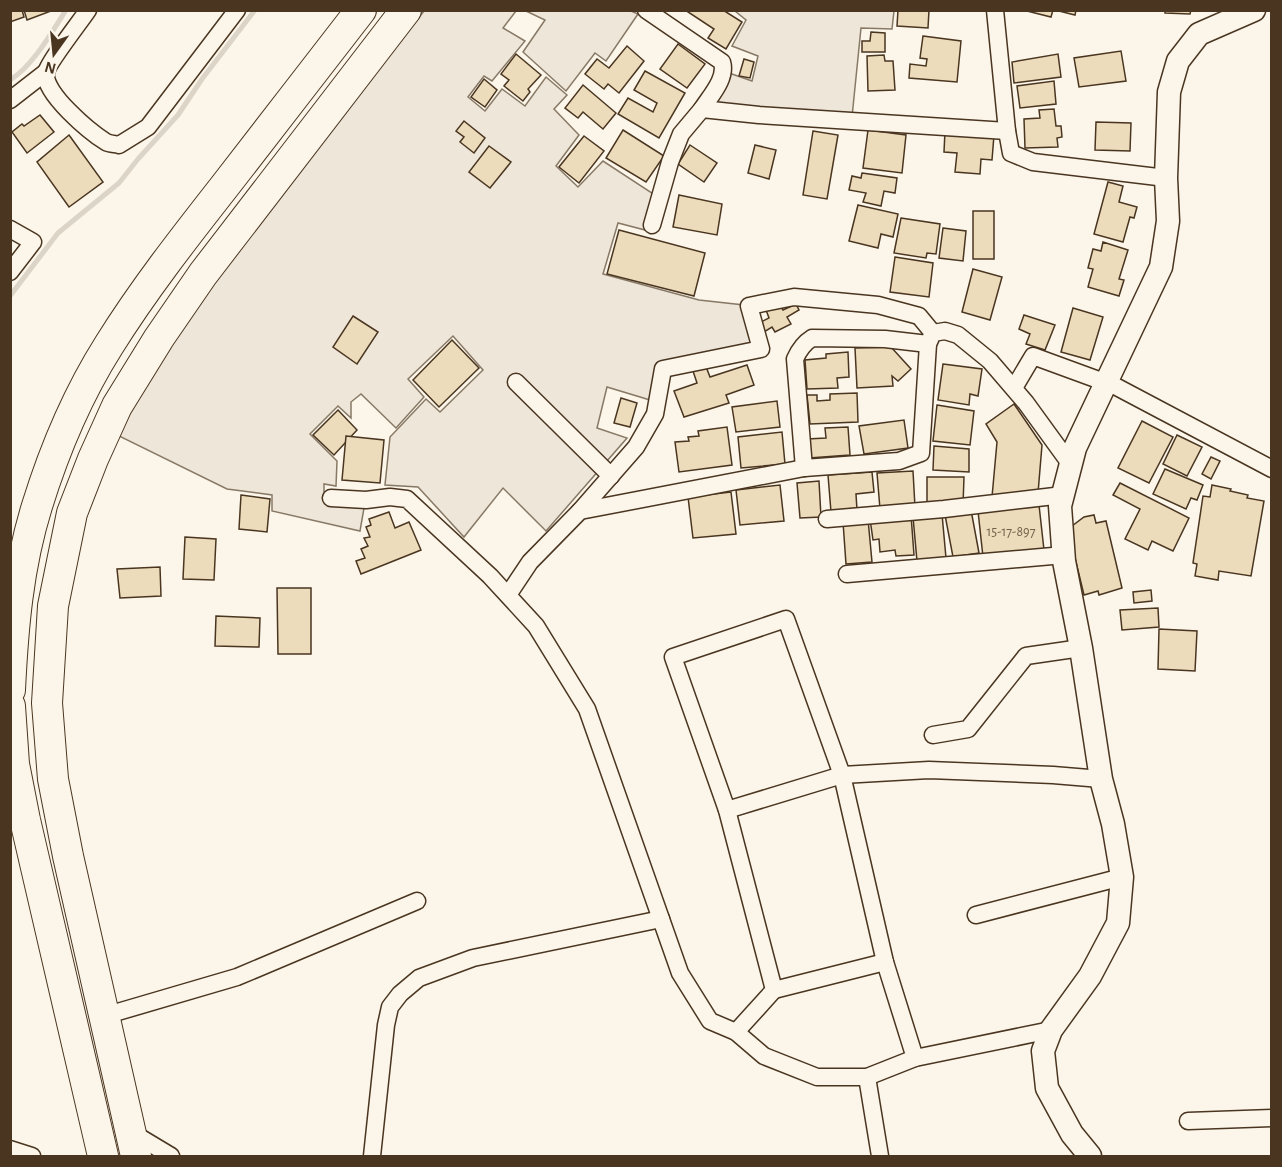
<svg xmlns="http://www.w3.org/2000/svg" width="1282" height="1167" font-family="'Alegreya Sans',sans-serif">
  <rect width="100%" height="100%" fill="#fbf6e9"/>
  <!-- green -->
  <g fill="#ede6d9" stroke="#887966" stroke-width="1.5">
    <polygon points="424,11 516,11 503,28 525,41 492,81 484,76 468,97 485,111 502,89 525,106 546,77 567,95 554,109 579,135 556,166 578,187 603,161 655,195 645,230 618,223 603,274 699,300 744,305 755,346 659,365 650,400 607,387 597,428 627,438 546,531 503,488 464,537 418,487 385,485 390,437 426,399 440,412 483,370 453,336 408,379 424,397 396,428 361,394 351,402 351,418 338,406 310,434 337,461 336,486 324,484 324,501 364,508 360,531 272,511 272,495 227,489 119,436 149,375 192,312 296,174"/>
    <polygon points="631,11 638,14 606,61 595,53 566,91 523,52 545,20 526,11"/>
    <polygon points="735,11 894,11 892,29 861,28 852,117 713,105 729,73 752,81 758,56 732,46 746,20"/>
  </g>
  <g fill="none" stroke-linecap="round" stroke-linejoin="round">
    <!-- stream -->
    <g stroke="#dcd4c6" stroke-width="5">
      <path d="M10 80C32 67 52 32 66 10"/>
      <polyline points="10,296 58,233 119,183 138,159 178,115 202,79 255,10"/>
    </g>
  </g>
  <!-- building -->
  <g fill="#ecdcbc" stroke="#4a3520" stroke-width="1.5">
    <polygon points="10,10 22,10 24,17 10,22"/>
    <polygon points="24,10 51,10 51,11 27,20"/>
    <polygon points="685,10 723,10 742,22 726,49 708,38 714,29"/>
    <polygon points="898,10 929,10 928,28 897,26"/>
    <polygon points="1023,10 1053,10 1051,17"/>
    <polygon points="1055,10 1076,10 1075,15"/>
    <polygon points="1165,10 1191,10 1190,14 1165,13"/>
    <polygon points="871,32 885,33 885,52 862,52 862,41 870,41"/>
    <polygon points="923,36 961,41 957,82 909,78 910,64 926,66 927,59 920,58"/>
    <polygon points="678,44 705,64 687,88 660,69"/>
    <polygon points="627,46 644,61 619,93 608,84 604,89 585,74 597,59 609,68"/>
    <polygon points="1121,51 1126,81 1079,87 1074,58"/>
    <polygon points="516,54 541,75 528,89 530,92 523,101 504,86 509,80 501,74"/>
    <polygon points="1058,54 1061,77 1014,83 1012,62"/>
    <polygon points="884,55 885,61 893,61 895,90 868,91 867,56"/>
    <polygon points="744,59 754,62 750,78 739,76"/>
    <polygon points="645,71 685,93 659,138 618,114 628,98 653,112 657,103 634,90"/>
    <polygon points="484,79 497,90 485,107 471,97"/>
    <polygon points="1054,81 1056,104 1020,108 1017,86"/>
    <polygon points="583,85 616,113 603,129 583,112 578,118 565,108"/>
    <polygon points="1054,109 1056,126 1061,126 1062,137 1057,138 1058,147 1025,148 1024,119 1040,118 1039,110"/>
    <polygon points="40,115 54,132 27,153 12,132 22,124 24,126"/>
    <polygon points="464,121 485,138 474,153 460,142 464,137 456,131"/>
    <polygon points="1096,122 1131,123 1130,151 1095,150"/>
    <polygon points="623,130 664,156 646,182 606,158"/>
    <polygon points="868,130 906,135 902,173 863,168"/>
    <polygon points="813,131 838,135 827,199 803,195"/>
    <polygon points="945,131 994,135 992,160 981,159 980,174 955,172 957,153 944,152"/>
    <polygon points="69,135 103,182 69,207 37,162"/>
    <polygon points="584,136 604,151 579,183 559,167"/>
    <polygon points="690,145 717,163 704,182 678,164"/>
    <polygon points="755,145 776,150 769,179 748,173"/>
    <polygon points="489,146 511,162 490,188 469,172"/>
    <polygon points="862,173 897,178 895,193 884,191 881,206 863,202 866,193 849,190 852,176 861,178"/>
    <polygon points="1108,182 1123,186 1119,202 1137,207 1134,218 1130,217 1123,242 1094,234"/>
    <polygon points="679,195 722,204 717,235 673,227"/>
    <polygon points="858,205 898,214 893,237 881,234 878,248 849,241"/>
    <rect x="973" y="211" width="21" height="48"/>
    <polygon points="901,218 940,224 936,254 927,253 926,258 894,253"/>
    <polygon points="943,228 966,231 963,261 939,258"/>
    <polygon points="619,230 705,253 694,296 607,274"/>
    <polygon points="1103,242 1128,250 1119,279 1124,280 1119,296 1088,287 1093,269 1088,268 1093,249 1101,251"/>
    <polygon points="895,257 933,263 929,297 890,292"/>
    <polygon points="973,269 1002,277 990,320 962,312"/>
    <polygon points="779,304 783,310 796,304 799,310 787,317 791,324 775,332 772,327 764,332 759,323 769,318 766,310"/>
    <polygon points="1073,308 1103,317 1090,360 1061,352"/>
    <polygon points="1024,315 1055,325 1045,350 1026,344 1030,334 1019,329"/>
    <polygon points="353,316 378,332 357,364 333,347"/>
    <polygon points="452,340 479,368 439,407 413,380"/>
    <polygon points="891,347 911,369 898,381 892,376 893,386 857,388 855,348"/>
    <polygon points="848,352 849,377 837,378 838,388 807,389 805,360 826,358 826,354"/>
    <polygon points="705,364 710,377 747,365 754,385 726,395 729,403 684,417 674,391 697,383 692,368"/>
    <polygon points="943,364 982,369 978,396 970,394 969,405 938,400"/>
    <polygon points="857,393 858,422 810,424 807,395 817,395 817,401 830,400 830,394"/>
    <polygon points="621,398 637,403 630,427 614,423"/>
    <polygon points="777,401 780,427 736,432 732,407"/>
    <polygon points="1014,404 1042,445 1038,493 992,497 997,442 986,424"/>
    <polygon points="937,405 974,411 970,445 933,441"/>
    <polygon points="338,410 357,430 334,455 313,435"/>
    <polygon points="904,420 908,448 864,454 859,426"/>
    <polygon points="1142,421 1173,437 1149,483 1118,468"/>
    <polygon points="727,427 732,465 679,472 675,442 689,441 688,437 699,436 698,431"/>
    <polygon points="848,427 850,455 809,458 807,439 826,438 825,428"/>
    <polygon points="782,432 785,464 741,468 738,437"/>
    <polygon points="1177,435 1202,447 1187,476 1163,464"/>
    <polygon points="346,436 384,440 380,483 342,480"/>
    <polygon points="934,446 969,449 969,472 933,470"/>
    <polygon points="1211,457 1220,461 1211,479 1202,474"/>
    <polygon points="1165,469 1203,485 1197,500 1191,498 1186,509 1153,494"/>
    <polygon points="913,471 915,507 880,509 877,473"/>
    <polygon points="872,472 874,492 856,494 857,510 831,512 828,475"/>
    <polygon points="927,477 964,477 963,505 927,506"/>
    <polygon points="819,481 821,517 800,518 797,483"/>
    <polygon points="1120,483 1189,518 1173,551 1152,541 1148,550 1125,539 1140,509 1113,495"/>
    <polygon points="780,485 784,521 740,525 736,490"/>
    <polygon points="1212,485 1231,489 1230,491 1248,495 1247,498 1264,501 1251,576 1219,571 1218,580 1195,576 1197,564 1193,563 1203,496 1210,497"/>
    <polygon points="731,492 736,534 693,538 688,497"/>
    <polygon points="241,495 270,499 267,532 239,529"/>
    <polygon points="1039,505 1044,550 983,557 978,511"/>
    <polygon points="971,510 979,553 953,557 945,515"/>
    <polygon points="389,512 395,528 409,522 421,550 361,574 356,561 365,558 361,549 368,546 364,538 370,537 366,527 371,525 369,519"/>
    <polygon points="942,514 946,558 917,561 913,517"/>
    <polygon points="911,515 914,555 896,556 895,550 880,552 879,539 873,540 870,519"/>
    <polygon points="1094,515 1096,523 1106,521 1122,588 1099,595 1098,591 1084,595 1068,529 1084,517"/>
    <polygon points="868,519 872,562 846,564 843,522"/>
    <polygon points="185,537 216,539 214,580 183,579"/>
    <polygon points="160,567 161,596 120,598 117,569"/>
    <polygon points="277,588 311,588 311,654 278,654"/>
    <polygon points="1151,590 1152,601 1134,603 1133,592"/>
    <polygon points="1158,608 1159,627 1122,630 1120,610"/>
    <polygon points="216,616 260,618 259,647 215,646"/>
    <polygon points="1159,629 1197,631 1195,671 1158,669"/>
  </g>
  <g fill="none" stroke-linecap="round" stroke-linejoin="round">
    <!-- street casing -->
    <g stroke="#4a3520" stroke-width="19">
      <g id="street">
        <path d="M88 10C80 22 47 64 46 73 43 93 90 132 106 142 110 144 115 144 119 145L148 127 237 10"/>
        <path d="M646 10 722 62C727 78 711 95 702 109"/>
        <polyline points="995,10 1007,131 1011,153 1033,162 1166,178"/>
        <polyline points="10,100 46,72"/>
        <polyline points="652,225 670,162 681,134 702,109 759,115 1007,131"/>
        <polyline points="10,229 33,242 10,272"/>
        <polyline points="516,382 611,476"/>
        <polyline points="1014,388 1033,356 1115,386 1272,469"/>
        <path d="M804 468 795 359C799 350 804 343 812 338L885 339 928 344"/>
        <polyline points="331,498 366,500 390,497 407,499 490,576 536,626 587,709 680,973 710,1021 736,1032 764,1056 817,1077 867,1077 915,1058 1051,1030"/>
        <polyline points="580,511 636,447 655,414 663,369 761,349 749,306 794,297 878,305 919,316 933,333"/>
        <polyline points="827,519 944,509 1063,495"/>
        <polyline points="847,574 1064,555"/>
        <polyline points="508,595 530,562 580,511 804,468 899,461 921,453 928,344 933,333 945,331 958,335 990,361 1026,403 1071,465"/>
        <polyline points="933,735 968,729 1026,656 1081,648"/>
        <polyline points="727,810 842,775 929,770 1053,775 1101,779"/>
        <polyline points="976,915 1122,877"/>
        <polyline points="774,990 885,962"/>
        <polyline points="104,1016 237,977 417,901"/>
        <polyline points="736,1032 774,990 727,810 673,657 786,619 842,775 885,962 915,1058"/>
        <polyline points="867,1077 880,1156"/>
        <polyline points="1188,1121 1272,1118"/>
        <polyline points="131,1132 171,1156"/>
        <polyline points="10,1149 32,1156"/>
        <polyline points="372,1156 386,1025 390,1007 400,994 419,978 473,958 661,919"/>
      </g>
    </g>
    <!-- secondary casing -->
    <g stroke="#4a3520" stroke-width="25">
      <polyline id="secondary" points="1090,1156 1072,1134 1047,1088 1043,1051 1051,1030 1090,976 1118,923 1122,877 1113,824 1101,779 1081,648 1064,561 1060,506 1075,448 1161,267 1168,221 1166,178 1169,92 1178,61 1199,34 1254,10"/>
    </g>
    <!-- highway casing -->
    <g stroke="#4a3520" stroke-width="32">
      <g id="highway">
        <path d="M10 690C13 628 18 567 37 506 54 451 78 394 109 345 144 289 184 238 224 187 270 128 315 69 361 10"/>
        <polyline points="10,706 14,764 25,820 103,1156"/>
        <polyline points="136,1156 68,856 53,779 47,703 53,606 72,513 93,459 117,406 159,338 203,274 406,10"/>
      </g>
    </g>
    <!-- street -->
    <use href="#street" stroke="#fbf6e9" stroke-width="16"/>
    <!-- secondary -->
    <use href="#secondary" stroke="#fbf6e9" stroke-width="22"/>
    <!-- highway -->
    <use href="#highway" stroke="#fbf6e9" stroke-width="30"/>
  </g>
  <g text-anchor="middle" stroke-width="4.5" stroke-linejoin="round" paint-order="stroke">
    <!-- number labels -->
    <g font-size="14" fill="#725f47">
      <text x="1011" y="536">15-17-897</text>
    </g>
  </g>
  <!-- border -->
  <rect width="1282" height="1167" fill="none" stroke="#4a3520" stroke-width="24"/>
  <!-- north arrow -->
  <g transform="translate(54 54) rotate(195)" stroke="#fbf6e9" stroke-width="4.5" paint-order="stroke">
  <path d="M0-4.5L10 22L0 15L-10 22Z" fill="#4a3520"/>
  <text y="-9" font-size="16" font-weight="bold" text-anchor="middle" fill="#4a3520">N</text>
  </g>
</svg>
